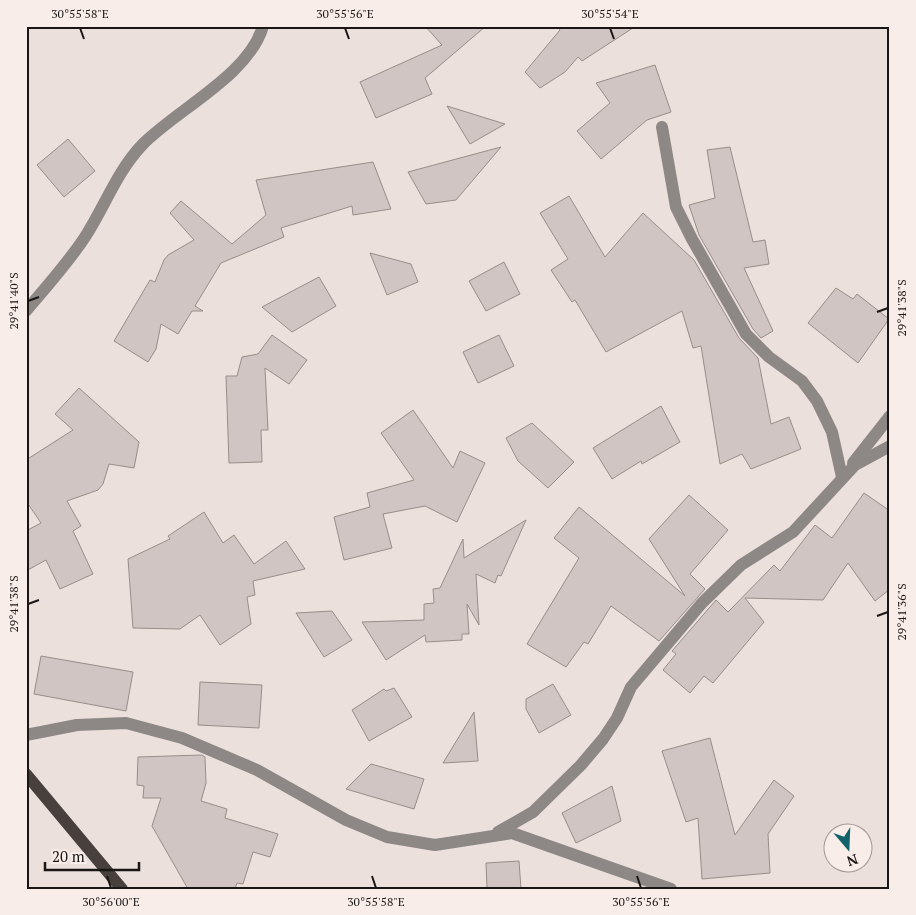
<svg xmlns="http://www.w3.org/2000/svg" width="916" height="915" font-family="'PT Serif',serif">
  <rect width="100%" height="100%" fill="#ebe0dc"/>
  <!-- building -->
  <g fill="#d0c5c2" stroke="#978d89">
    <polygon points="425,26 486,26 425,78 432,94 376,118 360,82 442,45"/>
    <polygon points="557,26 636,26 582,61 578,57 565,72 540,88 525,72 560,30"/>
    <polygon points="655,65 671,112 647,120 601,159 577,131 610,103 596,83"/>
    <polygon points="447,106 505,124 470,144"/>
    <polygon points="68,139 95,171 64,197 37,165"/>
    <polygon points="501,147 456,200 426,204 408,172"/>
    <polygon points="730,147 753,242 765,240 769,264 744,268 773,331 761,338 753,329 699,235 689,205 715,198 707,150"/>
    <polygon points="373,162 391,209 353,215 352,206 281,228 284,237 221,263 195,306 203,311 192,311 178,334 161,324 156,349 148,362 114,341 150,280 155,282 164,260 168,255 194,240 170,213 181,201 232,244 266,215 256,180"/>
    <polygon points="569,196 605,257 643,213 694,260 739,338 758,358 771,424 789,417 801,449 751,469 742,454 720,464 701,346 693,348 682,311 606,352 575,300 572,302 551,270 568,259 540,213"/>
    <polygon points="370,253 411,264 418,282 387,295"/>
    <polygon points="504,262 520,294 486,311 469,281"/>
    <polygon points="319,277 336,306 292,332 262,307"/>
    <polygon points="836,288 853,299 857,294 889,319 858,363 808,323"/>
    <polygon points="272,335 307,360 289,384 265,368 268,430 261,430 262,462 229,463 226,376 237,376 242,357 258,354"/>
    <polygon points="499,335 514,366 478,383 463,352"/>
    <polygon points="79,388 139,442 134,468 109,464 103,484 98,490 67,501 81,526 73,531 93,574 60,589 46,560 26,571 26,531 41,523 26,501 26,460 73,430 55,414"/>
    <polygon points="661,406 680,442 642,464 641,461 612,479 593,448"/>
    <polygon points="413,410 453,468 460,451 485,463 457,522 425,506 383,514 392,548 344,560 334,517 370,507 367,493 414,480 381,433"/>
    <polygon points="532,423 574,462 548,488 518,461 506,438"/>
    <polygon points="864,493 890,511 890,589 875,601 848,563 823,600 745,598 764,622 713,683 704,676 690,693 663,670 676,654 672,651 716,600 728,612 774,565 780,571 815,525 832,538"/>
    <polygon points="689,495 728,530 690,574 705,589 659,641 611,606 588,644 584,642 566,667 527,644 579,558 554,538 579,507 685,596 649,539"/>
    <polygon points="204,512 223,543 234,535 254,564 286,541 305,569 253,581 255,595 247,597 251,624 220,645 200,615 180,629 133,628 128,559 170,539 168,536"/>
    <polygon points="526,520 501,576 498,575 495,583 476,574 479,625 467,604 469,634 462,634 462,640 426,642 425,635 386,660 362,622 424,620 424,604 434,603 433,589 440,588 463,539 464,558"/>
    <polygon points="332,611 352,640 324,657 296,613"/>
    <polygon points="41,656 133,672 126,711 34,694"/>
    <polygon points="200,682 262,685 259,728 198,725"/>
    <polygon points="553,684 571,715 539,733 526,709 526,699"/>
    <polygon points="394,688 412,717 369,741 352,710 384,689 386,691"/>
    <polygon points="474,712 478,761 443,763"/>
    <polygon points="710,738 735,835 774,780 794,796 768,834 770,873 702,879 698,818 686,822 662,751"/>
    <polygon points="202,755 205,757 206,783 201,801 227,809 225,818 278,834 270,857 253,852 243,884 237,883 235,889 188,889 152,826 161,798 143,798 144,786 137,785 138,757"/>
    <polygon points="371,764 424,779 414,809 346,789"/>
    <polygon points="612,786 621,821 576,843 562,813"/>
    <polygon points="519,861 521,889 487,889 486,863"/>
  </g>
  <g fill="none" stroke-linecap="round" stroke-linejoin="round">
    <!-- minor -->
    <g stroke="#8d8886" stroke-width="12">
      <polyline points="662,127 676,207 692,239 746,334 769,357 802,381 817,401 832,432 842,477"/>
      <path d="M26 311C46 287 68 263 85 237 105 206 117 171 143 144 179 108 249 75 263 26"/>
      <polyline points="853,463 890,416"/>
      <polyline points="26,735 77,725 126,723 182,738 257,770 346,820 387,837 435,845 512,833 671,889"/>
      <polyline points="498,832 533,812 581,765 603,739 617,718 631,687 702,603 741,565 793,532 855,465 890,446"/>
    </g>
    <!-- major -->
    <polyline stroke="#47403d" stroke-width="12" points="26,774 122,889"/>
  </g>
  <!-- ticks -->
  <path fill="none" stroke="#1a1615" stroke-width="2" d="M80 28 84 39M345 28 349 39M610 28 614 39M28 301 39 297M877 312 888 308M28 604 39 600M877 616 888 612M107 876 111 888M372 876 376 888M637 876 641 888"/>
  <!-- border -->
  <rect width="916" height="915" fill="none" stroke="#f9ede9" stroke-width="55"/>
  <!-- north arrow -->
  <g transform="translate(848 848) rotate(161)"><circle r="24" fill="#f9ede9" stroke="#a09794"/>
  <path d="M0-4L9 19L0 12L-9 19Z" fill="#126269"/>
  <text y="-8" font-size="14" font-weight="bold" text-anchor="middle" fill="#1a1615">N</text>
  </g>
  <!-- scale -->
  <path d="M45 862v8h94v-8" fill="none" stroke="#1a1615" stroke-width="2.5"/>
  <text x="52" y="862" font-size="15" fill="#1a1615" stroke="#f9ede9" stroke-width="4" paint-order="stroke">20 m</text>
  <rect x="28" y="28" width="860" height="860" fill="none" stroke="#1a1615" stroke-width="2"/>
  <g font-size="12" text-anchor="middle" fill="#1a1615">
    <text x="80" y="18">30°55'58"E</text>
    <text x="345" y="18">30°55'56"E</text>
    <text x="610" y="18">30°55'54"E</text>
    <text transform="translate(14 301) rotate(-90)" y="4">29°41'40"S</text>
    <text transform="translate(902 308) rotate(-90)" y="4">29°41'38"S</text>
    <text transform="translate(14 604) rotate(-90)" y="4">29°41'38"S</text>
    <text transform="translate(902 612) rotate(-90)" y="4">29°41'36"S</text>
    <text x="111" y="906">30°56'00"E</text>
    <text x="376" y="906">30°55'58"E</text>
    <text x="641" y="906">30°55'56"E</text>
  </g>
</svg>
